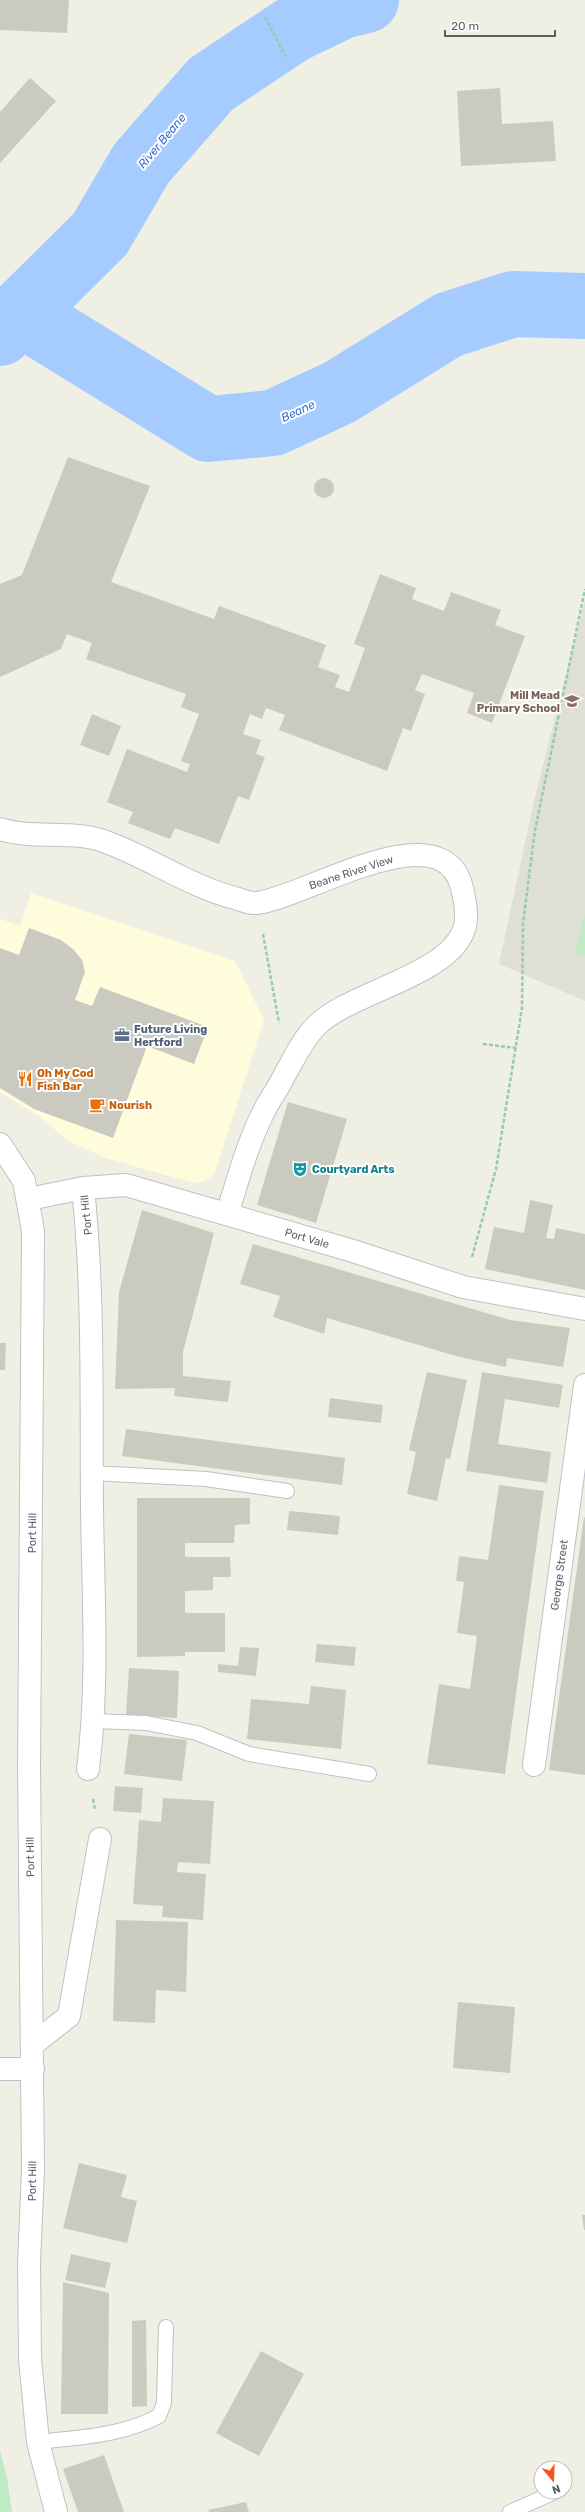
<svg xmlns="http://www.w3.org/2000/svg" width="585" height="2512" font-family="Rubik,sans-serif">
  <rect width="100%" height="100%" fill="#f0efe4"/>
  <!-- commercial -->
  <polygon fill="#fffcdb" points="31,893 235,961 264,1020 214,1175 203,1182 194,1183 106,1158 67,1140 38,1115 0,1092 0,919 20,926"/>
  <!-- education -->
  <polygon fill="#e0dfd3" points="585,600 585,1001 499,964 534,801"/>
  <!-- green -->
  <g fill="#beeac5">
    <polygon points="585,914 585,956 575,953"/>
    <polygon points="0,2451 7,2477 12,2512 0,2512"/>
  </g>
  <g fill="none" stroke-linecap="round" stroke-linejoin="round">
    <!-- river -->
    <g stroke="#a6cbff" stroke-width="66">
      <polyline points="20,313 208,429 273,423 340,392 448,325 513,304 585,306"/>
      <polyline points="0,333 100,234 141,164 211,84 292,30 342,6 366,0"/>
    </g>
  </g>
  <!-- building -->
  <g fill="#cbcac1">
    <polygon points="0,0 69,0 67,33 0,30"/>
    <polygon points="30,78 56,101 0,163 0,112"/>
    <polygon points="500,88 502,124 553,121 556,161 461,166 457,91"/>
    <polygon points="68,457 150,486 111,582 214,619 219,606 326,645 318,667 340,675 335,687 349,692 365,648 354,644 380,574 416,588 412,599 444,611 451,592 501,610 495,625 525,636 492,723 467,713 474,693 422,674 415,690 425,694 411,731 403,728 387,771 279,730 285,715 266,708 262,719 250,714 243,734 261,740 256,754 265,757 249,800 238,796 219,844 175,828 170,839 128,823 133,812 107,802 127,749 187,772 190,764 181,761 199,714 181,707 186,694 86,659 92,643 67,634 61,649 0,677 0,584 22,575"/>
    <circle cx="324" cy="488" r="10"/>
    <polygon points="92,714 121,726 109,756 80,745"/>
    <polygon points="29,928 61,940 73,949 82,960 85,972 75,1000 92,1006 100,987 208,1027 194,1064 147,1046 113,1138 34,1109 0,1088 0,948 19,955"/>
    <polygon points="288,1102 347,1119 316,1223 257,1205"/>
    <polygon points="530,1200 553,1205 546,1238 554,1239 556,1228 585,1234 585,1290 485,1269 494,1227 524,1233"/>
    <polygon points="142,1210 214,1233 183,1352 183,1376 231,1381 228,1402 174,1396 175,1388 115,1389 119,1292"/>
    <polygon points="253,1244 510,1320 570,1328 563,1367 507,1358 506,1367 456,1356 327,1318 324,1334 273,1317 280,1296 240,1284"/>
    <polygon points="0,1343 6,1343 5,1370 0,1370"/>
    <polygon points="427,1372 467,1380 450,1459 446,1458 437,1501 407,1494 416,1452 409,1450"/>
    <polygon points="482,1372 563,1385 559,1408 505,1399 498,1444 551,1452 547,1483 466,1471"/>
    <polygon points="330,1398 383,1405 381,1423 328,1417"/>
    <polygon points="126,1429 345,1458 342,1485 122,1456"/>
    <polygon points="499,1485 544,1491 505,1774 427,1764 439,1684 470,1689 477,1636 457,1633 464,1582 456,1581 459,1556 488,1560"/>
    <polygon points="137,1498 250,1498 250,1524 235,1525 234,1543 185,1543 185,1557 230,1557 231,1577 213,1577 213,1590 185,1591 185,1613 225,1613 225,1652 185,1652 185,1656 137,1657"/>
    <polygon points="289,1511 340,1516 338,1535 287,1530"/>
    <polygon points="584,1517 585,1518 585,1775 549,1770"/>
    <polygon points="317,1644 356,1647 354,1666 315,1662"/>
    <polygon points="240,1647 259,1648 256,1676 218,1672 218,1664 238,1666"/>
    <polygon points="129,1668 179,1671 177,1718 126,1715"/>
    <polygon points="311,1686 346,1690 341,1749 247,1739 251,1699 309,1704"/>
    <polygon points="129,1734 187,1740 182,1781 124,1774"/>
    <polygon points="115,1786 143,1788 141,1813 113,1811"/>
    <polygon points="163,1798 214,1801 210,1864 178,1862 177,1872 206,1874 203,1920 162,1917 163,1906 133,1904 139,1820 161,1822"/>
    <polygon points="116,1920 188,1922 186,1992 156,1990 155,2023 113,2021"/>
    <polygon points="458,2002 515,2007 510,2073 453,2068"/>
    <polygon points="79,2163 127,2175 121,2197 137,2201 127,2243 63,2228"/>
    <polygon points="582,2215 585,2215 585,2230 584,2230"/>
    <polygon points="71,2254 111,2263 105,2288 65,2280"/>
    <polygon points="63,2282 109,2293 108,2414 61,2414"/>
    <polygon points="146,2320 147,2406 132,2407 132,2321"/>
    <polygon points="261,2351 304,2374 259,2456 216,2433"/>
    <polygon points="104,2455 124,2512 78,2512 63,2469"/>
    <polygon points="246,2502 249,2512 209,2512 208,2510"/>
  </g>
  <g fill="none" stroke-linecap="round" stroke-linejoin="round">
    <!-- service casing -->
    <g stroke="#bec0c7" stroke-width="16">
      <g id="service">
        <polyline points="92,1473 206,1479 287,1491"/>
        <polyline points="94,1721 146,1723 197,1733 249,1754 369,1774"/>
        <path d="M38 2442C81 2437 121 2436 159 2416L164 2403 166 2327"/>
        <polyline points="510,2512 555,2492"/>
      </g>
    </g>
    <!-- minor casing -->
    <g stroke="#bec0c7" stroke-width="24">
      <g id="minor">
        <path d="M0 829C34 840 72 829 106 842 150 858 189 886 235 898 242 900 250 904 257 903 304 898 443 808 462 888 465 900 468 914 465 926 453 975 352 991 317 1025 302 1040 294 1059 284 1076 278 1089 269 1100 263 1113 247 1145 238 1180 227 1214"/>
        <path d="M83 1188C94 1293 91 1400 92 1506 93 1593 99 1682 88 1769"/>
        <polyline points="29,1199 83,1188 126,1185 353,1251 463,1287 585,1309"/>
        <polyline points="534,1765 585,1385"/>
        <polyline points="32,2045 69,2016 100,1839"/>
        <polyline points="0,2069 33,2069"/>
      </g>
    </g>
    <!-- secondary casing -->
    <g stroke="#bfc1c9" stroke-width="24">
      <polyline id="secondary" points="0,1144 24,1181 33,1231 29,1766 33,2171 29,2263 30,2359 38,2442 56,2512"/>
    </g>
    <!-- path -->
    <g stroke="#96ccae" stroke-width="2.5" stroke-dasharray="4 2" stroke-linecap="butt">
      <polyline points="265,17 286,57"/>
      <polyline points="263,934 279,1023"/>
      <polyline points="483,1044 516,1048"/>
      <polyline points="472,1257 496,1169 522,1008 523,923 535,830 585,589"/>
      <polyline points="93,1799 95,1810"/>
    </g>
    <!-- service -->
    <use href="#service" stroke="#fff" stroke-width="14"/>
    <!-- minor -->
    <use href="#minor" stroke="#fff" stroke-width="22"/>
    <!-- secondary -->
    <use href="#secondary" stroke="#fff" stroke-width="22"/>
  </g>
  <!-- icons -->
  <defs>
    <g id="school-bare" transform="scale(1.2)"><path d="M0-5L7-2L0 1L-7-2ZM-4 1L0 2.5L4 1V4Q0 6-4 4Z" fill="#8d6e63" stroke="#fff" stroke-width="2.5" paint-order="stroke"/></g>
    <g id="office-bare" transform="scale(1.2)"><path d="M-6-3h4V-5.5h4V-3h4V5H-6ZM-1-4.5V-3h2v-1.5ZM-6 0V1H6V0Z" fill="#5c6f8a" stroke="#fff" stroke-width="2.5" paint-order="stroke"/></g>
    <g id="restaurant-bare" transform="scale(1.2)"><path d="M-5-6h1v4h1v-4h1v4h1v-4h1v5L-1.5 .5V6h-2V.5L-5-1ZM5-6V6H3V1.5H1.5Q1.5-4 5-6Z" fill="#e8710a" stroke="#fff" stroke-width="2.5" paint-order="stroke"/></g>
    <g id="cafe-bare" transform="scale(1.2)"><path d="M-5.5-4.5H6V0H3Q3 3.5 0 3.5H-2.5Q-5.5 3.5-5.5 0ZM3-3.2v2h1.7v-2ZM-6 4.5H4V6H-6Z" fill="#e8710a" stroke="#fff" stroke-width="2.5" paint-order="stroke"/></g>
    <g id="theatre-bare" transform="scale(1.2)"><path d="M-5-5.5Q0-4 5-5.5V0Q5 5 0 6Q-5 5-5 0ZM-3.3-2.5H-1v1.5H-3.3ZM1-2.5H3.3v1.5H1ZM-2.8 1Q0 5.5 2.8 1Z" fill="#0f9aa8" stroke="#fff" stroke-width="2.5" paint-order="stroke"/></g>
  </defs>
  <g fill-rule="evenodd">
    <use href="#school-bare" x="572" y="701"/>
    <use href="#office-bare" x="122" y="1035"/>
    <use href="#restaurant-bare" x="25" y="1079"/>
    <use href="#cafe-bare" x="97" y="1105"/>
    <use href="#theatre-bare" x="300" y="1169"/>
  </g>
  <g text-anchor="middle" stroke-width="4" stroke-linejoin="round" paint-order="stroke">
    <!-- education labels -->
    <g font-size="11" font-weight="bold" fill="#785e54" stroke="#fff" text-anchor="end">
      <text x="560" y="699">Mill Mead<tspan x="560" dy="13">Primary School</tspan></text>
    </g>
    <!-- street labels -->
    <g font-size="11" fill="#5c5f67" stroke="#fff">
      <text transform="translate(351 872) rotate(-18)" y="4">Beane River View</text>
      <text transform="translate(86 1215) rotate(-96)" y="4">Port Hill</text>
      <text transform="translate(307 1238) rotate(16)" y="4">Port Vale</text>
      <text transform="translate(32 1533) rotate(-89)" y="4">Port Hill</text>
      <text transform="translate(559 1575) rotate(-82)" y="4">George Street</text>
      <text transform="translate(30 1857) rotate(-91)" y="4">Port Hill</text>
      <text transform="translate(32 2181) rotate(-89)" y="4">Port Hill</text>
    </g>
    <!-- service labels -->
    <g font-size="11" font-weight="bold" fill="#4e5e75" stroke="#fff" text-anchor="start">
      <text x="134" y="1033">Future Living<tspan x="134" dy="13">Hertford</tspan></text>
    </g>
    <!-- food labels -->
    <g font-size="11" font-weight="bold" fill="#c56008" stroke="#fff" text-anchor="start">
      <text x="37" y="1077">Oh My Cod<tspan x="37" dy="13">Fish Bar</tspan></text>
      <text x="109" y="1109">Nourish</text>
    </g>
    <!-- culture labels -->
    <g font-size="11" font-weight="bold" fill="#0d838f" stroke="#fff" text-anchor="start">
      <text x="312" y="1173">Courtyard Arts</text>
    </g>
    <!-- water labels -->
    <g font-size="12" font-style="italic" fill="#3b6dd0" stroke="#fff">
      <text transform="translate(162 141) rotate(-50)" y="4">River Beane</text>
      <text transform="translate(298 411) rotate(-25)" y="4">Beane</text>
    </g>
  </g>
  <!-- north arrow -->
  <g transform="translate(553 2480) rotate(161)"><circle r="19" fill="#ffffff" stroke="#bebfc2"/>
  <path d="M0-3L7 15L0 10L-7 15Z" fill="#fb511f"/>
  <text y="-6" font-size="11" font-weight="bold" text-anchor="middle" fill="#5c5f67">N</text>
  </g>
  <!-- scale -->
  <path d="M445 30v6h110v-6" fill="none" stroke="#5c5f67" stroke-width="2"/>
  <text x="451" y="30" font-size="12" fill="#5c5f67" stroke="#ffffff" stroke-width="3" paint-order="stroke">20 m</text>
</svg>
